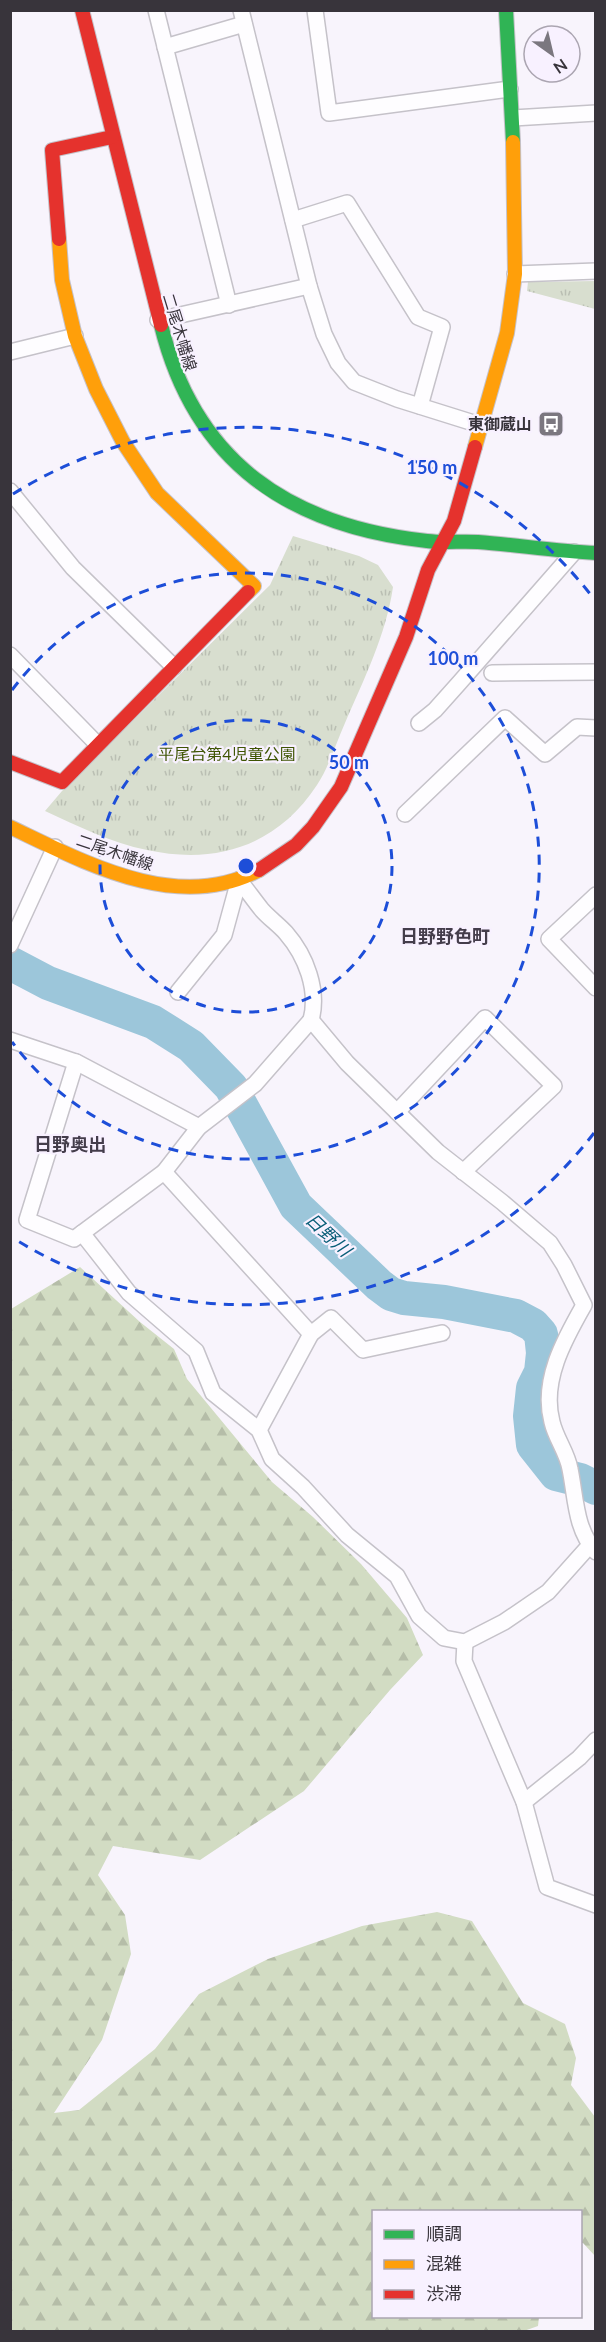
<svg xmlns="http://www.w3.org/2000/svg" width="606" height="2342" font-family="Lato,'Noto Sans JP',sans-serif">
  <defs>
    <pattern id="forest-firs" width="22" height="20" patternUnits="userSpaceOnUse" patternTransform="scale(1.5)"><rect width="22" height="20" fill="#d2dcc3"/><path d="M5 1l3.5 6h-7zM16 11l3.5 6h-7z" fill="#b5bda8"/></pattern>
    <pattern id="park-tufts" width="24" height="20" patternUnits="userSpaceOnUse" patternTransform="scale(1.5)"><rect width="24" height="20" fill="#d8decf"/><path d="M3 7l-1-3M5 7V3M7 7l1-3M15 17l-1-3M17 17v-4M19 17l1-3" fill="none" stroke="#babfb3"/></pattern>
  </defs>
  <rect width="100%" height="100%" fill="#f8f4fc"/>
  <!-- forest -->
  <polygon fill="url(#forest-firs)" points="80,1267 140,1322 174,1349 187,1379 272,1482 313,1517 361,1564 407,1618 423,1655 390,1690 304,1791 200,1860 113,1846 98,1875 125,1915 131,1954 102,2040 54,2113 79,2110 155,2049 199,1994 268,1959 362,1926 437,1912 472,1921 523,2003 565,2024 576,2058 571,2085 595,2117 595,2256 583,2243 581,2243 580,2212 374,2212 374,2316 539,2317 538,2326 521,2332 11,2331 11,1309"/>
  <!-- park -->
  <g fill="url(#park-tufts)">
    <polygon points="595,281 595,309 527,291 528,282"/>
    <path d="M293 536 359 556 378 565 393 587C386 635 364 679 345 723 336 743 329 767 317 785 277 846 216 865 147 850 111 843 78 826 45 811L62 791 270 585Z"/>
  </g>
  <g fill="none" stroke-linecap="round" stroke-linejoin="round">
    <!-- river -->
    <polyline stroke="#9cc6da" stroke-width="34" points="10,963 48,983 153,1022 191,1046 231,1087 296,1206 379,1285 391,1294 404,1298 444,1302 516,1316 533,1325 541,1334 543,1353 541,1372 533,1388 530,1416 533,1445 556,1474 580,1480 596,1488"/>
    <!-- street casing -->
    <g stroke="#c5c2c9" stroke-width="18">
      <g id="street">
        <polyline points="156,10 229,305"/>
        <polyline points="241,10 309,286 324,334 338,363 354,382 397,399 480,425"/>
        <polyline points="315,10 329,113 510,89"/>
        <polyline points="165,47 244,24"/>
        <polyline points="513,118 596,113"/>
        <polyline points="293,220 347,203 418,317 442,327 420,406"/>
        <polyline points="515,274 596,271"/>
        <polyline points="158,320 309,286"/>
        <polyline points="10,352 75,336"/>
        <polyline points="10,491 73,568 174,667"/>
        <polyline points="10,655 97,744"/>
        <polyline points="492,673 596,672"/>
        <polyline points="419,723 435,710 460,682 574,552"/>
        <polyline points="405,814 505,718 545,754 577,727 596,728"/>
        <path d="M239 880C247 890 254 900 262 910 269 918 279 925 286 933 306 956 319 990 311 1020L347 1063 438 1152 502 1202 550 1243 564 1265 584 1305C564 1340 541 1381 552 1422 556 1439 567 1452 570 1469 576 1498 575 1529 596 1552"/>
        <polyline points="596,895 549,939 596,988"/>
        <polyline points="10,945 55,847"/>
        <polyline points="178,992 224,935 239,880"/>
        <polyline points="10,1040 76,1062 199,1127"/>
        <polyline points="76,1062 27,1220 74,1239 164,1172 199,1127 255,1084 311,1020"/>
        <polyline points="397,1112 485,1018 554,1086 463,1172"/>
        <polyline points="164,1172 311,1334"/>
        <polyline points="82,1233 129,1293 196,1351 213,1393 259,1430 272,1459 303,1487 347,1535 397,1576 419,1616 444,1638 465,1642 504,1622 548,1592 590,1545"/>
        <polyline points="259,1430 311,1334 331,1318 363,1350 442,1333"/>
        <polyline points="465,1642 464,1661 524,1802 547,1887 596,1905"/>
        <polyline points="524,1802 579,1758 596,1740"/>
      </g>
    </g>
    <!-- fast casing -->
    <g stroke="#c5c2c9" stroke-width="16">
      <g id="fast">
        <polyline points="506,10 513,142"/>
        <path d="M161 325C195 463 290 526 427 541 444 543 461 541 478 542 517 545 556 551 596 553"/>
      </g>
    </g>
    <!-- slow casing -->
    <g stroke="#c5c2c9" stroke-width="16">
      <g id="slow">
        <polyline points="59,239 62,280 75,336 96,389 123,442 157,493 254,586 248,592"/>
        <polyline points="475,447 507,333 515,274 513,142"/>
        <path d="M10 827C84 862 177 914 259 870"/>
      </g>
    </g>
    <!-- jam casing -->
    <g stroke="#c5c2c9" stroke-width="16">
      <g id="jam">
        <polyline points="82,10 161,325"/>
        <polyline points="59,239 52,150 112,137"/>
        <polyline points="10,762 62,782 248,592"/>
        <polyline points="259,870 296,845 313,827 341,787 406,637 428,570 454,521 475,447"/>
      </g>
    </g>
    <!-- street -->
    <use href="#street" stroke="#fefdff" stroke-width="15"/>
    <!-- fast -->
    <use href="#fast" stroke="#30b455" stroke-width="14"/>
    <!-- slow -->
    <use href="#slow" stroke="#ff9f0a" stroke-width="14"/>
    <!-- jam -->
    <use href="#jam" stroke="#e5322d" stroke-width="14"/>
  </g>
  <!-- distance rings -->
  <g fill="none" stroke="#1d4ed8" stroke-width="3" stroke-dasharray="10 8">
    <circle cx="246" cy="866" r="146"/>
    <path d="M12 690A293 293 0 1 1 12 1042"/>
    <path d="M594 1133A439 439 0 0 1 13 1238M13 494A439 439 0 0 1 594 599"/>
  </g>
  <!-- icons -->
  <defs>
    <g id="bus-square" transform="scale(1.35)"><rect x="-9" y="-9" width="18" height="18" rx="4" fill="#7b777f" stroke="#f8f1ff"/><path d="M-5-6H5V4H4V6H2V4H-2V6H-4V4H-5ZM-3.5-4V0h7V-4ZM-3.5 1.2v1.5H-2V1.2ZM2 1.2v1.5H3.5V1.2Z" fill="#fff"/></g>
  </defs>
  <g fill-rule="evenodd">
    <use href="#bus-square" x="551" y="424"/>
  </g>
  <g text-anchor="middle" stroke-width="4.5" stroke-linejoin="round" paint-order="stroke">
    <!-- street labels -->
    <g font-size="16" fill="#38343b" stroke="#f8f1ff">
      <text transform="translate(180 332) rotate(73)" y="6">二尾木幡線</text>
      <text transform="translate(115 852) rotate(19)" y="6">二尾木幡線</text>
    </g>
    <!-- poi labels -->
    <g font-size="16" font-weight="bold" fill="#38343b" stroke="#f8f1ff" text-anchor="end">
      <text x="532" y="430">東御蔵山</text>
    </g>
    <!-- park labels -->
    <g font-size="16" fill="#3f5504" stroke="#f8f1ff">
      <text x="227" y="760">平尾台第4児童公園</text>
    </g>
    <!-- neighbourhood labels -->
    <g font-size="18" font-weight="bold" fill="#443d4b" stroke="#f8f1ff">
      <text x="445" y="943">日野野色町</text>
      <text x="70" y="1151">日野奥出</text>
    </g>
    <!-- water labels -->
    <g font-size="18" font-style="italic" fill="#095e78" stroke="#f8f1ff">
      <text transform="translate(328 1235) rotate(43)" y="6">日野川</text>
    </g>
  </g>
  <circle cx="246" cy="866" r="9" fill="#1d4ed8" stroke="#f8f1ff" stroke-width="3"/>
  <g font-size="18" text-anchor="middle" font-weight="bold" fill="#1d4ed8" stroke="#f8f1ff" stroke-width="4.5" stroke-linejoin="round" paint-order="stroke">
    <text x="432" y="474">150 m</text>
    <text x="453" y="665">100 m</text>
    <text x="349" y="769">50 m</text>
  </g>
  <!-- border -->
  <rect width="606" height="2342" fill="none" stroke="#38343b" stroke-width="24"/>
  <!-- legend -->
  <rect x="372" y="2210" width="210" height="108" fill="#f8f1ff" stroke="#aba5b1" stroke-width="1.5"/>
  <rect x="384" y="2230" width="30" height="9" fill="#30b455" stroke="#aba5b1" stroke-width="1.5"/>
  <text x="426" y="2240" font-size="18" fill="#38343b">順調</text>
  <rect x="384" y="2260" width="30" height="9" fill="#ff9f0a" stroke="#aba5b1" stroke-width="1.5"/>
  <text x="426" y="2270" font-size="18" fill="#38343b">混雑</text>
  <rect x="384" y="2290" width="30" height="9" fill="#e5322d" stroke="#aba5b1" stroke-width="1.5"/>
  <text x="426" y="2300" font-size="18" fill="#38343b">渋滞</text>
  <!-- north arrow -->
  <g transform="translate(552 54) rotate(146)"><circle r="28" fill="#f8f1ff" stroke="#aba5b1" stroke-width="1.5"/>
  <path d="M0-4.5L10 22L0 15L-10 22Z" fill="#7b777f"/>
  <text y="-9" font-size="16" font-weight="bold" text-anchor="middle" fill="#38343b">N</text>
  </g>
</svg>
